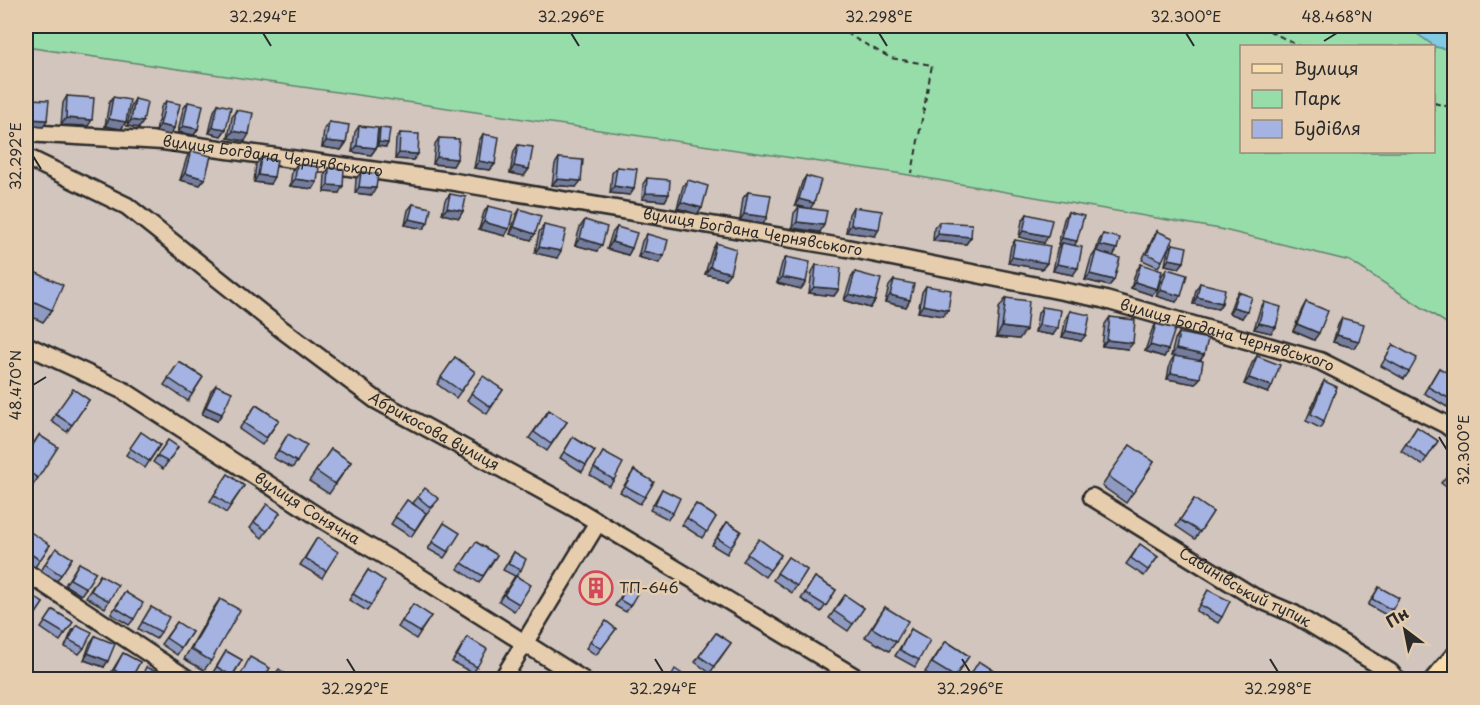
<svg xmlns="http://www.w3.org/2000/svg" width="1480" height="705" font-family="'Playpen Sans',sans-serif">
  <rect width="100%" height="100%" fill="#d2c5be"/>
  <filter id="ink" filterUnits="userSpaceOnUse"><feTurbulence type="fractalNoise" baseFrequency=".0167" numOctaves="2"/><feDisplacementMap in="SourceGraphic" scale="12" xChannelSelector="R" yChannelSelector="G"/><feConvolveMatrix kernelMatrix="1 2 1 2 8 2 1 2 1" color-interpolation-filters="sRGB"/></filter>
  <g filter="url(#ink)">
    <!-- green -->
    <g fill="#97ddaa" stroke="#61846a" stroke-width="1.5" fill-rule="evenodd">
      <path d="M26 26H1406L1436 47 1454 50V328L1350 261 1220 229 903 174 26 47ZM1242 46H1434V152H1242Z"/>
      <polygon points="1432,26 1454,26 1454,34 1446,35"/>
    </g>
    <!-- water -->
    <polygon fill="#82cce3" stroke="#5f8c99" stroke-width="1.5" points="1406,26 1432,26 1446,35 1454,34 1454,50 1436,47"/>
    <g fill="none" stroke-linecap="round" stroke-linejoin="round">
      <!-- minor casing -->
      <g stroke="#2b2b2b" stroke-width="21">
        <g id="minor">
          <path id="s1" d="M26 133 163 141 449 181 847 248 1102 299 1320 361 1445 424 1454 431"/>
          <path id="s2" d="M26 157 127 206 280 328 376 400 576 509 860 680"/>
          <path id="s3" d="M26 345 124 391 325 521 417 575 583 680"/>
          <path id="s4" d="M1092 497 1254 597 1294 614 1390 672 1397 680"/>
          <polyline points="26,572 189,680"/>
          <polyline points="502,680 598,522"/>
        </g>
      </g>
      <!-- major casing -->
      <g stroke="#2b2b2b" stroke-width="26">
        <polyline id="major" points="1436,680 1454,659"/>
      </g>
      <!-- path -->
      <g stroke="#2b2b2b" stroke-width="2" stroke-dasharray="6 4.5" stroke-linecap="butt">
        <polyline points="838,26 854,38 891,58 932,65 912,173"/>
        <polyline points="1260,26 1299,46"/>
        <polyline points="1434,103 1454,108"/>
      </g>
      <!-- minor -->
      <use href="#minor" stroke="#e6cdae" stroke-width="16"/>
      <!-- major -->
      <use href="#major" stroke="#f9deab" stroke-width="21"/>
    </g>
    <!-- wall -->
    <g fill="#8e9ac2" stroke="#2b2b2b" stroke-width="1.5">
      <polygon points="67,96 88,126 61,125 63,103"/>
      <polygon points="113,97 126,122 121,129 105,126 109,103"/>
      <polygon points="31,99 47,120 43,127 26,125 26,105"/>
      <polygon points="135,99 139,128 127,126 131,106"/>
      <polygon points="166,101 174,128 170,135 156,132 161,107"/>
      <polygon points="188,102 198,129 194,135 178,132 183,109"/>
      <polygon points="218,104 226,129 221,136 209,133 214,111"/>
      <polygon points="236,110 245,141 228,138 232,117"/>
      <polygon points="329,122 346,143 341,150 322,147 324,129"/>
      <polygon points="359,126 378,131 380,128 388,143 386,147 377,146 378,132 376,148 371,155 352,152 355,132"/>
      <polygon points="400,133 418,154 413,160 395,159 396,140"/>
      <polygon points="483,134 495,164 490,170 474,168 479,141"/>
      <polygon points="439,138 457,159 453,166 433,164 435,144"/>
      <polygon points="518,145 529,169 524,176 510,173 514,151"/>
      <polygon points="191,151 205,179 200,185 180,180 187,157"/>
      <polygon points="261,158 270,184 254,182 256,164"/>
      <polygon points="559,158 576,187 552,185 555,164"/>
      <polygon points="297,164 317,182 313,189 290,186 292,171"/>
      <polygon points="617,167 634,189 630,195 610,193 612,173"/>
      <polygon points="329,168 339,193 324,192 325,174"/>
      <polygon points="361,172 372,195 355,193 356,179"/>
      <polygon points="806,176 810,208 820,232 792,228 794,213 799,207 801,207 795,205 802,182"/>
      <polygon points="647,178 669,194 665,201 642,199 643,184"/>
      <polygon points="688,180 702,208 697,214 677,208 683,186"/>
      <polygon points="748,192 767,217 763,224 740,220 743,198"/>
      <polygon points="450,194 463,211 459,218 442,214 445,200"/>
      <polygon points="413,204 423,229 405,225 408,210"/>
      <polygon points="488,206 505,236 479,229 484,212"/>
      <polygon points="853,207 879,229 875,236 846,232 849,214"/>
      <polygon points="520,209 531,240 510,234 516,215"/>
      <polygon points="1068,212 1075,245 1073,275 1053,271 1057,249 1060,245 1058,244 1064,219"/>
      <polygon points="1027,214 1044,243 1019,237 1022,221"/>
      <polygon points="585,220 597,251 575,245 580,227"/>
      <polygon points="939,222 971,237 966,244 933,241 934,228"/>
      <polygon points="544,225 557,258 535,253 539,232"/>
      <polygon points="617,227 632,248 628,255 607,249 612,233"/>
      <polygon points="1157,231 1162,261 1158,267 1142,260 1153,238"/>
      <polygon points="647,234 664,256 659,263 638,257 642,241"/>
      <polygon points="1103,234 1117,249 1113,256 1114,280 1109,286 1085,280 1091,258 1096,251 1099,241"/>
      <polygon points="1015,240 1047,263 1042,269 1008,263 1011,246"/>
      <polygon points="716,243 725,279 705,274 712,250"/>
      <polygon points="1173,244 1184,262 1179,268 1165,265 1168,250"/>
      <polygon points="786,257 806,282 801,289 777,283 782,263"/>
      <polygon points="1141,264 1152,295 1131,288 1136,271"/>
      <polygon points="816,265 839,289 834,296 809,293 812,272"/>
      <polygon points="26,268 52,310 43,322 26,314"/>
      <polygon points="1167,269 1176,302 1156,296 1162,275"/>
      <polygon points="855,272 875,301 870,308 844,300 851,278"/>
      <polygon points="894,280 910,300 906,307 885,302 889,286"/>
      <polygon points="1200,283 1222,303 1218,309 1193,304 1196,290"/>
      <polygon points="926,286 948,310 943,316 918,312 922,292"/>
      <polygon points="1238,292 1242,318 1229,313 1234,299"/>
      <polygon points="1006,298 1019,339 996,337 999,308"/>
      <polygon points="1264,302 1276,327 1271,333 1254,329 1260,309"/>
      <polygon points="1306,302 1314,340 1293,331 1302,309"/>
      <polygon points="1042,307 1053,335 1035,332 1038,313"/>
      <polygon points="1070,311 1081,341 1062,337 1066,318"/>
      <polygon points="1110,317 1128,349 1102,346 1105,324"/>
      <polygon points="1342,318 1359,341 1354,348 1333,342 1338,325"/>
      <polygon points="1156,324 1168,350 1164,357 1145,351 1152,330"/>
      <polygon points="1179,333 1204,355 1200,361 1200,378 1195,384 1167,379 1170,363 1174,356 1171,356 1175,339"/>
      <polygon points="1393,345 1409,372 1404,379 1381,366"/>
      <polygon points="1257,356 1272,386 1268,393 1244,384 1252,363"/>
      <polygon points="455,357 475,372 456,398 437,384"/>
      <polygon points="179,362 203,377 188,401 164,385"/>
      <polygon points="1439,368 1455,396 1447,407 1424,393"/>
      <polygon points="483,376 503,390 487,414 467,400"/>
      <polygon points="1324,381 1324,421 1320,428 1306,421 1320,388"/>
      <polygon points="216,385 217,421 202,414 211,391"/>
      <polygon points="73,389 89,400 67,432 51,421"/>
      <polygon points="256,405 279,420 262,445 239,429"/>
      <polygon points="549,410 567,422 547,451 529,438"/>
      <polygon points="1417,427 1438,441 1422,465 1401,451"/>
      <polygon points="141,432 160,445 145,468 126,455"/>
      <polygon points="288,434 297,462 292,468 273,458"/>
      <polygon points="39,435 38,478 31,488 26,484 26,455"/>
      <polygon points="573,437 595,451 582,472 560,458"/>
      <polygon points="168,440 178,447 163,469 153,462"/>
      <polygon points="1130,445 1154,462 1126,503 1102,486"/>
      <polygon points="331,449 351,462 329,494 309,481"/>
      <polygon points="603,452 614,480 609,486 590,475"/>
      <polygon points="1455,466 1455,494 1441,483"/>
      <polygon points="634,470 645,497 640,504 620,492"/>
      <polygon points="228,474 244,486 226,513 210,501"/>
      <polygon points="662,489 673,513 668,519 650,510"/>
      <polygon points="418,497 434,506 426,514 411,537 391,524 407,500 419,509 413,503"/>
      <polygon points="1194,499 1213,512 1195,539 1176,526"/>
      <polygon points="267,504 280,513 262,538 250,528"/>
      <polygon points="696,504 716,517 702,538 682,525"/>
      <polygon points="727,522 741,531 727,554 712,545"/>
      <polygon points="444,523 448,552 444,558 428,549"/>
      <polygon points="26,536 50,545 35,567 26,561"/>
      <polygon points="317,538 326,571 322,578 300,565"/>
      <polygon points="759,539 781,555 765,577 743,561"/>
      <polygon points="476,542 497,555 479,583 458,569"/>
      <polygon points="1140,544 1158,557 1144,576 1126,564"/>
      <polygon points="514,552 521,570 516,576 519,604 514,611 499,601 515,576 503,570"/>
      <polygon points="51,554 72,558 57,581 41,571"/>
      <polygon points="788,557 807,570 792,593 773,580"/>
      <polygon points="79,563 86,588 81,595 65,585"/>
      <polygon points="368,570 371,605 367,611 349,600"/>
      <polygon points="100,575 109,601 105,608 86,597"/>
      <polygon points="815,577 836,590 821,612 801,599"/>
      <polygon points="627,586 630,606 626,612 615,606"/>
      <polygon points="1379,587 1392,610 1388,616 1368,605"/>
      <polygon points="1208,590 1222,617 1218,623 1196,611"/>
      <polygon points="125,592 134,619 129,625 111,614"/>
      <polygon points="26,594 43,603 28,625 26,623"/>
      <polygon points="845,595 864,608 848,631 829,618"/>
      <polygon points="220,599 211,661 204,670 184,659 213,609"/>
      <polygon points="413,604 431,616 416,639 398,627"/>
      <polygon points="151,607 161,632 156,639 138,629"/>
      <polygon points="885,607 896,642 889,651 865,637"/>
      <polygon points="53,610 73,622 60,641 41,628"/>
      <polygon points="606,621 616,629 596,655 586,648"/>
      <polygon points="177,622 192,632 177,655 161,644"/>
      <polygon points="77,625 84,648 79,654 65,647 72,631"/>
      <polygon points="911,629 919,660 915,667 895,656"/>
      <polygon points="716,633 731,643 710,673 695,662"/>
      <polygon points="95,636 104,667 84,660 90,643"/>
      <polygon points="467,637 477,667 473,673 452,662"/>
      <polygon points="946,641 969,656 953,680 937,680 925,672"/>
      <polygon points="226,651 242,660 230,680 222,680 212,674"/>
      <polygon points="123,653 140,662 130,680 115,680 109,676"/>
    </g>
    <!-- shaded-wall -->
    <g fill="#747d9e" stroke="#2b2b2b" stroke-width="1.5">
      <polygon points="66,118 92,120 88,126 61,125"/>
      <polygon points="29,119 47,120 43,127 26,125"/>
      <polygon points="109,119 126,122 121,129 105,126"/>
      <polygon points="131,120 143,122 139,128 127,126"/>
      <polygon points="160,125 174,128 170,135 156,132"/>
      <polygon points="183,126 198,129 194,135 178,132"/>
      <polygon points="213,127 226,129 221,136 209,133"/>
      <polygon points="233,131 249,134 245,141 228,138"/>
      <polygon points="326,141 346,143 341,150 322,147"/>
      <polygon points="379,142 388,143 386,147 377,146"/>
      <polygon points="357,146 376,148 371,155 352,152"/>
      <polygon points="399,153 418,154 413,160 395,159"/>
      <polygon points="437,157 457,159 453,166 433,164"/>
      <polygon points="479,161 495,164 490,170 474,168"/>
      <polygon points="514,166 529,169 524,176 510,173"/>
      <polygon points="185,173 205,179 200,185 180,180"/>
      <polygon points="258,175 274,177 270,184 254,182"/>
      <polygon points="295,179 317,182 313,189 290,186"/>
      <polygon points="557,179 581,181 576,187 552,185"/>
      <polygon points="328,185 343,186 339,193 324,192"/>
      <polygon points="614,186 634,189 630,195 610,193"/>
      <polygon points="359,187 376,188 372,195 355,193"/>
      <polygon points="646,193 669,194 665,201 642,199"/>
      <polygon points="799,199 814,203 810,209 795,205"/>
      <polygon points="681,202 702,208 697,214 677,208"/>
      <polygon points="447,208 463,211 459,218 442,214"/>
      <polygon points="744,214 767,217 763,224 740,220"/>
      <polygon points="409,219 428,223 423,229 405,225"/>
      <polygon points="484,222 509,229 505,236 479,229"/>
      <polygon points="797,222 824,225 820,232 792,228"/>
      <polygon points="851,225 879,229 875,236 846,232"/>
      <polygon points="514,227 535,234 531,240 510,234"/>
      <polygon points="1023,231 1048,236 1044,243 1019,237"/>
      <polygon points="938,234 971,237 966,244 933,241"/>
      <polygon points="580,238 602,245 597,251 575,245"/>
      <polygon points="1062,238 1077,241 1073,248 1062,243 1060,245 1058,244"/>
      <polygon points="612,242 632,248 628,255 607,249"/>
      <polygon points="1100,245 1117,249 1113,256 1096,252"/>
      <polygon points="539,247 561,251 557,258 535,253"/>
      <polygon points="643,251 664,256 659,263 638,257"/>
      <polygon points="1012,257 1047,263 1042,269 1008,263"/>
      <polygon points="1169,259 1184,262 1179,268 1165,265"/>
      <polygon points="1057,264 1078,268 1073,275 1053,271"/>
      <polygon points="710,267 730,273 725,279 705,274"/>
      <polygon points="1090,274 1114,280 1109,286 1085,280"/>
      <polygon points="782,277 806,282 801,289 777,283"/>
      <polygon points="1135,282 1157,289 1152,295 1131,288"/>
      <polygon points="814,287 839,289 834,296 809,293"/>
      <polygon points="1160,290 1181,296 1176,302 1156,296"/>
      <polygon points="849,294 875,301 870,308 844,300"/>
      <polygon points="890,295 910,300 906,307 885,302"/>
      <polygon points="1197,297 1222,303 1218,309 1193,304"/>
      <polygon points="923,305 948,310 943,316 918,312"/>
      <polygon points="1233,307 1247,311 1242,318 1229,313"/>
      <polygon points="1259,323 1276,327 1271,333 1254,329"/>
      <polygon points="1297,324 1319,333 1314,340 1293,331"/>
      <polygon points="1039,325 1058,328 1053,335 1035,332"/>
      <polygon points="1002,327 1026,330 1019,339 996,337"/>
      <polygon points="1066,331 1086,335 1081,341 1062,337"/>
      <polygon points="1337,335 1359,341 1354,348 1333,342"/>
      <polygon points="1107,340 1133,343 1128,349 1102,346"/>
      <polygon points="1150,345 1168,350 1164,357 1145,351"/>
      <polygon points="1176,349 1204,355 1199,362 1171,356"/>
      <polygon points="1171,373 1200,378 1195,384 1167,379"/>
      <polygon points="1249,378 1272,386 1268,393 1244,384"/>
      <polygon points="206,407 222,414 217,421 202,414"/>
      <polygon points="88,653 108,661 104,667 84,660"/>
    </g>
    <!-- building -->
    <g fill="#a5b3e2" stroke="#2b2b2b" stroke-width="1.5">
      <polygon points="67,96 94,98 92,120 66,118"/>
      <polygon points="113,97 130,100 126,122 109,119"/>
      <polygon points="31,99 49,100 47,120 29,119"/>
      <polygon points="135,99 147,102 143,122 131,120"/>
      <polygon points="166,101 180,104 174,128 160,125"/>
      <polygon points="188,102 203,105 198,129 183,126"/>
      <polygon points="218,104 231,107 226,129 213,127"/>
      <polygon points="236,110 253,113 249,134 233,131"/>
      <polygon points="329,122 349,125 346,143 326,141"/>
      <polygon points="359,126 378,128 376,148 357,146"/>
      <polygon points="380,128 390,129 388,143 379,142"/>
      <polygon points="400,133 419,134 418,154 399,153"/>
      <polygon points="483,134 499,137 495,164 479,161"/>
      <polygon points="439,138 459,139 457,159 437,157"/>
      <polygon points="518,145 533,147 529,169 514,166"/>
      <polygon points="191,151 211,156 205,179 185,173"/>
      <polygon points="261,158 277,160 274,177 258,175"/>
      <polygon points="559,158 583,160 581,181 557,179"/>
      <polygon points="297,164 319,167 317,182 295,179"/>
      <polygon points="617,167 637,169 634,189 614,186"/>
      <polygon points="329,168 344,169 343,186 328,185"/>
      <polygon points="361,172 378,174 376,188 359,187"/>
      <polygon points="806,176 821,180 814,203 799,199"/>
      <polygon points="647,178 670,180 669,194 646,193"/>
      <polygon points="688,180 708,186 702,208 681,202"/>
      <polygon points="748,192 771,195 767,217 744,214"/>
      <polygon points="450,194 466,197 463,211 447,208"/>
      <polygon points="413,204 431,208 428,223 409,219"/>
      <polygon points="488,206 513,212 509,229 484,222"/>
      <polygon points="799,207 827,211 824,225 797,222"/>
      <polygon points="853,207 882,211 879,229 851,225"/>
      <polygon points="520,209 541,216 535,234 514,227"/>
      <polygon points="1068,212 1084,216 1077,241 1062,238"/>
      <polygon points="1027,214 1052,220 1048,236 1023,231"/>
      <polygon points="585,220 607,227 602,245 580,238"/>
      <polygon points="939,222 972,224 971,237 938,234"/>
      <polygon points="544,225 566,230 561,251 539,247"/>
      <polygon points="617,227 637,233 632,248 612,242"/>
      <polygon points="1157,231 1173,238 1162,261 1147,254"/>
      <polygon points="647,234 668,240 664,256 643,251"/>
      <polygon points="1103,234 1120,238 1117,249 1100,245"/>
      <polygon points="1015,240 1050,246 1047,263 1012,257"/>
      <polygon points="716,243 736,249 730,273 710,267"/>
      <polygon points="1062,243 1082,247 1078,268 1057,264"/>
      <polygon points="1173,244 1187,247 1184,262 1169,259"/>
      <polygon points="1096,251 1120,258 1114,280 1090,274"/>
      <polygon points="786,257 810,262 806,282 782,277"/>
      <polygon points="1141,264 1162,271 1157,289 1135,282"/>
      <polygon points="816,265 841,268 839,289 814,287"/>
      <polygon points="26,268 63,285 52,310 26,298"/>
      <polygon points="1167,269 1187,275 1181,296 1160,290"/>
      <polygon points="855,272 881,279 875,301 849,294"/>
      <polygon points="894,280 914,284 910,300 890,295"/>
      <polygon points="1200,283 1225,289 1222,303 1197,297"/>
      <polygon points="926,286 951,290 948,310 923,305"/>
      <polygon points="1238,292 1252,297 1247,311 1233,307"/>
      <polygon points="1006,298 1029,301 1026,330 1002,327"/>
      <polygon points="1264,302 1281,307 1276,327 1259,323"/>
      <polygon points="1306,302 1328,311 1319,333 1297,324"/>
      <polygon points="1042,307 1061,310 1058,328 1039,325"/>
      <polygon points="1070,311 1090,315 1086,335 1066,331"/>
      <polygon points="1110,317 1135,320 1133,343 1107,340"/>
      <polygon points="1342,318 1364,324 1359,341 1337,335"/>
      <polygon points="1156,324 1175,329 1168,350 1150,345"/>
      <polygon points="1179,333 1208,339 1204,355 1176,349"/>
      <polygon points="1393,345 1417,358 1409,372 1385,359"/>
      <polygon points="1174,356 1203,361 1200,378 1171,373"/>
      <polygon points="1257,356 1280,365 1272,386 1249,378"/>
      <polygon points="455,357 475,372 461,391 441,377"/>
      <polygon points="179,362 203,377 192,394 168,378"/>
      <polygon points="1439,368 1455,377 1455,396 1452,400 1428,387"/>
      <polygon points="483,376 503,390 491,407 471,393"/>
      <polygon points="1324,381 1337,387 1324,421 1311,414"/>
      <polygon points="216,385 232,392 222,414 206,407"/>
      <polygon points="73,389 89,400 72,425 55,414"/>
      <polygon points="256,405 279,420 266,438 244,423"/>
      <polygon points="549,410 567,422 551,444 534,432"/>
      <polygon points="1417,427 1438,441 1427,458 1406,444"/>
      <polygon points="141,432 160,445 149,461 130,448"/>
      <polygon points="288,434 307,445 297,462 278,451"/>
      <polygon points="39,435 58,447 38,478 26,470 26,456"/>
      <polygon points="573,437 595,451 586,465 564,452"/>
      <polygon points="168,440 178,447 168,462 157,456"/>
      <polygon points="1130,445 1154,462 1133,493 1108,476"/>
      <polygon points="331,449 351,462 335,484 316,471"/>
      <polygon points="603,452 623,463 614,480 594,468"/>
      <polygon points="1455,466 1455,483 1446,477"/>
      <polygon points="634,470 654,482 645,497 625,486"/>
      <polygon points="228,474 244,486 230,506 214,495"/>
      <polygon points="425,488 439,499 431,508 418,497"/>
      <polygon points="662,489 680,498 673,513 655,504"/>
      <polygon points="1194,499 1213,512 1200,532 1180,520"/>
      <polygon points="407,500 426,513 415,530 395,517"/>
      <polygon points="267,504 280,513 267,531 254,522"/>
      <polygon points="696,504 716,517 707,532 687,518"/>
      <polygon points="727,522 741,531 731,547 717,538"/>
      <polygon points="444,523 460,533 448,552 432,542"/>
      <polygon points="29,531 50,545 40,560 26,551 26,536"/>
      <polygon points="317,538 338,552 326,571 305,558"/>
      <polygon points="759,539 781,555 770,570 747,554"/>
      <polygon points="476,542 497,555 483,576 462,563"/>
      <polygon points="1140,544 1158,557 1148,570 1131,558"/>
      <polygon points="56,548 72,558 61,575 45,564"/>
      <polygon points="514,552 526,559 521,570 508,564"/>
      <polygon points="788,557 807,570 797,586 777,573"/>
      <polygon points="79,563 96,572 86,588 70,579"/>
      <polygon points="368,570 385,581 371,605 353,594"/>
      <polygon points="100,575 118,585 109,601 91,591"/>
      <polygon points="516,576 531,585 519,604 504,595"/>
      <polygon points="815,577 836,590 826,606 805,593"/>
      <polygon points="627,586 638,592 630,606 620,600"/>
      <polygon points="1379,587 1399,598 1392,610 1372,599"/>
      <polygon points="1208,590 1230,601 1222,617 1200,605"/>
      <polygon points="27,592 43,603 33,618 26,613 26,594"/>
      <polygon points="125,592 143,603 134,619 116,608"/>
      <polygon points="845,595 864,608 853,624 834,611"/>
      <polygon points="220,599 240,610 211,661 191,649"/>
      <polygon points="413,604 431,616 420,632 402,621"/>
      <polygon points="151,607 169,617 161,632 142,622"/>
      <polygon points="885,607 908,621 896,642 872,628"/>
      <polygon points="53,610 73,622 65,634 45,622"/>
      <polygon points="606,621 616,629 601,649 590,641"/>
      <polygon points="177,622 192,632 181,648 166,638"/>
      <polygon points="77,625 92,632 84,648 69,640"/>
      <polygon points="911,629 930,640 919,660 900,650"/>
      <polygon points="716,633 731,643 714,666 699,656"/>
      <polygon points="95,636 115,644 108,661 88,653"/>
      <polygon points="467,637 487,649 477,667 457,656"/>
      <polygon points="946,641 969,656 955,677 932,663"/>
      <polygon points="226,651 242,660 232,676 217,667"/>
      <polygon points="123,653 140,662 131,679 114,670"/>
      <polygon points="250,657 270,668 263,680 238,680"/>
      <polygon points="979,661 1001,675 998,680 967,680"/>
      <polygon points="146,667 164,676 162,680 140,680"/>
      <polygon points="279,669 293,680 271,680"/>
      <polygon points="675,669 691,680 669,680"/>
      <polygon points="531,676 537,680 529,680"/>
    </g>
  </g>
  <!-- ticks -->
  <path fill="none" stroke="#2b2b2b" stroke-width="2" d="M263 33 271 46M571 33 579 46M879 33 887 46M1186 33 1194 46M1324 41 1337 33M33 156 41 169M33 385 46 377M1439 437 1447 450M347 659 355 672M655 659 663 672M962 659 970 672M1270 659 1278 672"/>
  <!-- icons -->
  <defs>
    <g id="building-ring" transform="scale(1.725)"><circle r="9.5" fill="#e6cdae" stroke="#d1495b" stroke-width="1.5"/><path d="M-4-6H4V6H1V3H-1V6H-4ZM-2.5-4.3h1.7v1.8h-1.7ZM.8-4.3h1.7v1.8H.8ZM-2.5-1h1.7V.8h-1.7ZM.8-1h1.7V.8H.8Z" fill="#d1495b"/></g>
  </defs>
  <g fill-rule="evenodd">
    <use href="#building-ring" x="596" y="588"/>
  </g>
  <g text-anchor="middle" stroke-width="5" stroke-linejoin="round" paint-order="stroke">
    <!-- street labels -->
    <g font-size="15" fill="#2b2b2b" stroke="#e6cdae">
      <text dy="5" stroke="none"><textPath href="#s1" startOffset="248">вулиця Богдана Чернявського</textPath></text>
      <text dy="5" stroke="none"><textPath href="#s1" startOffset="734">вулиця Богдана Чернявського</textPath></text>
      <text dy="5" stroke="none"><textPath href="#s1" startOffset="1220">вулиця Богдана Чернявського</textPath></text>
      <text dy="5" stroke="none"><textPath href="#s2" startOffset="494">Абрикосова вулиця</textPath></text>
      <text dy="5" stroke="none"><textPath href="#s3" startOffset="326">вулиця Сонячна</textPath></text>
      <text dy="5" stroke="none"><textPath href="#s4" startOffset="178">Савинівський тупик</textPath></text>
    </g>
    <!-- poi labels -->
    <g font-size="15" fill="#2b2b2b" stroke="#e6cdae" text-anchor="start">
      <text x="619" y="593">ТП-646</text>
    </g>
  </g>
  <!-- margin -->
  <rect width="1480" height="705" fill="none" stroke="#e6cdae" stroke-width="66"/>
  <!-- legend -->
  <rect x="1240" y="45" width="195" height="108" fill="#e6cdae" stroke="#9b8c7a" stroke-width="1.5"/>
  <rect x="1252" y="64" width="30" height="9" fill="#f9deab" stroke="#9b8c7a" stroke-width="1.5"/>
  <text x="1294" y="75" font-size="18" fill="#2b2b2b">Вулиця</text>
  <rect x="1252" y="90" width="30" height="18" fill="#97ddaa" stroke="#9b8c7a" stroke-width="1.5"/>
  <text x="1294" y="105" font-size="18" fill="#2b2b2b">Парк</text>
  <rect x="1252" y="120" width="30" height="18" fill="#a5b3e2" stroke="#9b8c7a" stroke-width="1.5"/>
  <text x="1294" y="135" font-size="18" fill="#2b2b2b">Будівля</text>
  <!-- north arrow -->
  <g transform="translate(1405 630) rotate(328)" stroke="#e6cdae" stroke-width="4.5" paint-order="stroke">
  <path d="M0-4.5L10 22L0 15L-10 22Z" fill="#2b2b2b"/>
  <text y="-9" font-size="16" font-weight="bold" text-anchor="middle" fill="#2b2b2b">Пн</text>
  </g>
  <rect x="33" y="33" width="1414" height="639" fill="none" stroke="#2b2b2b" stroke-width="2"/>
  <g font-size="15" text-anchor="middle" fill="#2b2b2b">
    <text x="263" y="22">32.294°E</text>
    <text x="571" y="22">32.296°E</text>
    <text x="879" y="22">32.298°E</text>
    <text x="1186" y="22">32.300°E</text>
    <text x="1337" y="22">48.468°N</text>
    <text transform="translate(16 156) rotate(-90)" y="5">32.292°E</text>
    <text transform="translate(16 385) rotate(-90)" y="5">48.470°N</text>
    <text transform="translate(1464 450) rotate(-90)" y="5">32.300°E</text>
    <text x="355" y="694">32.292°E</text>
    <text x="663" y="694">32.294°E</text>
    <text x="970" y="694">32.296°E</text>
    <text x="1278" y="694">32.298°E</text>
  </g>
</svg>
